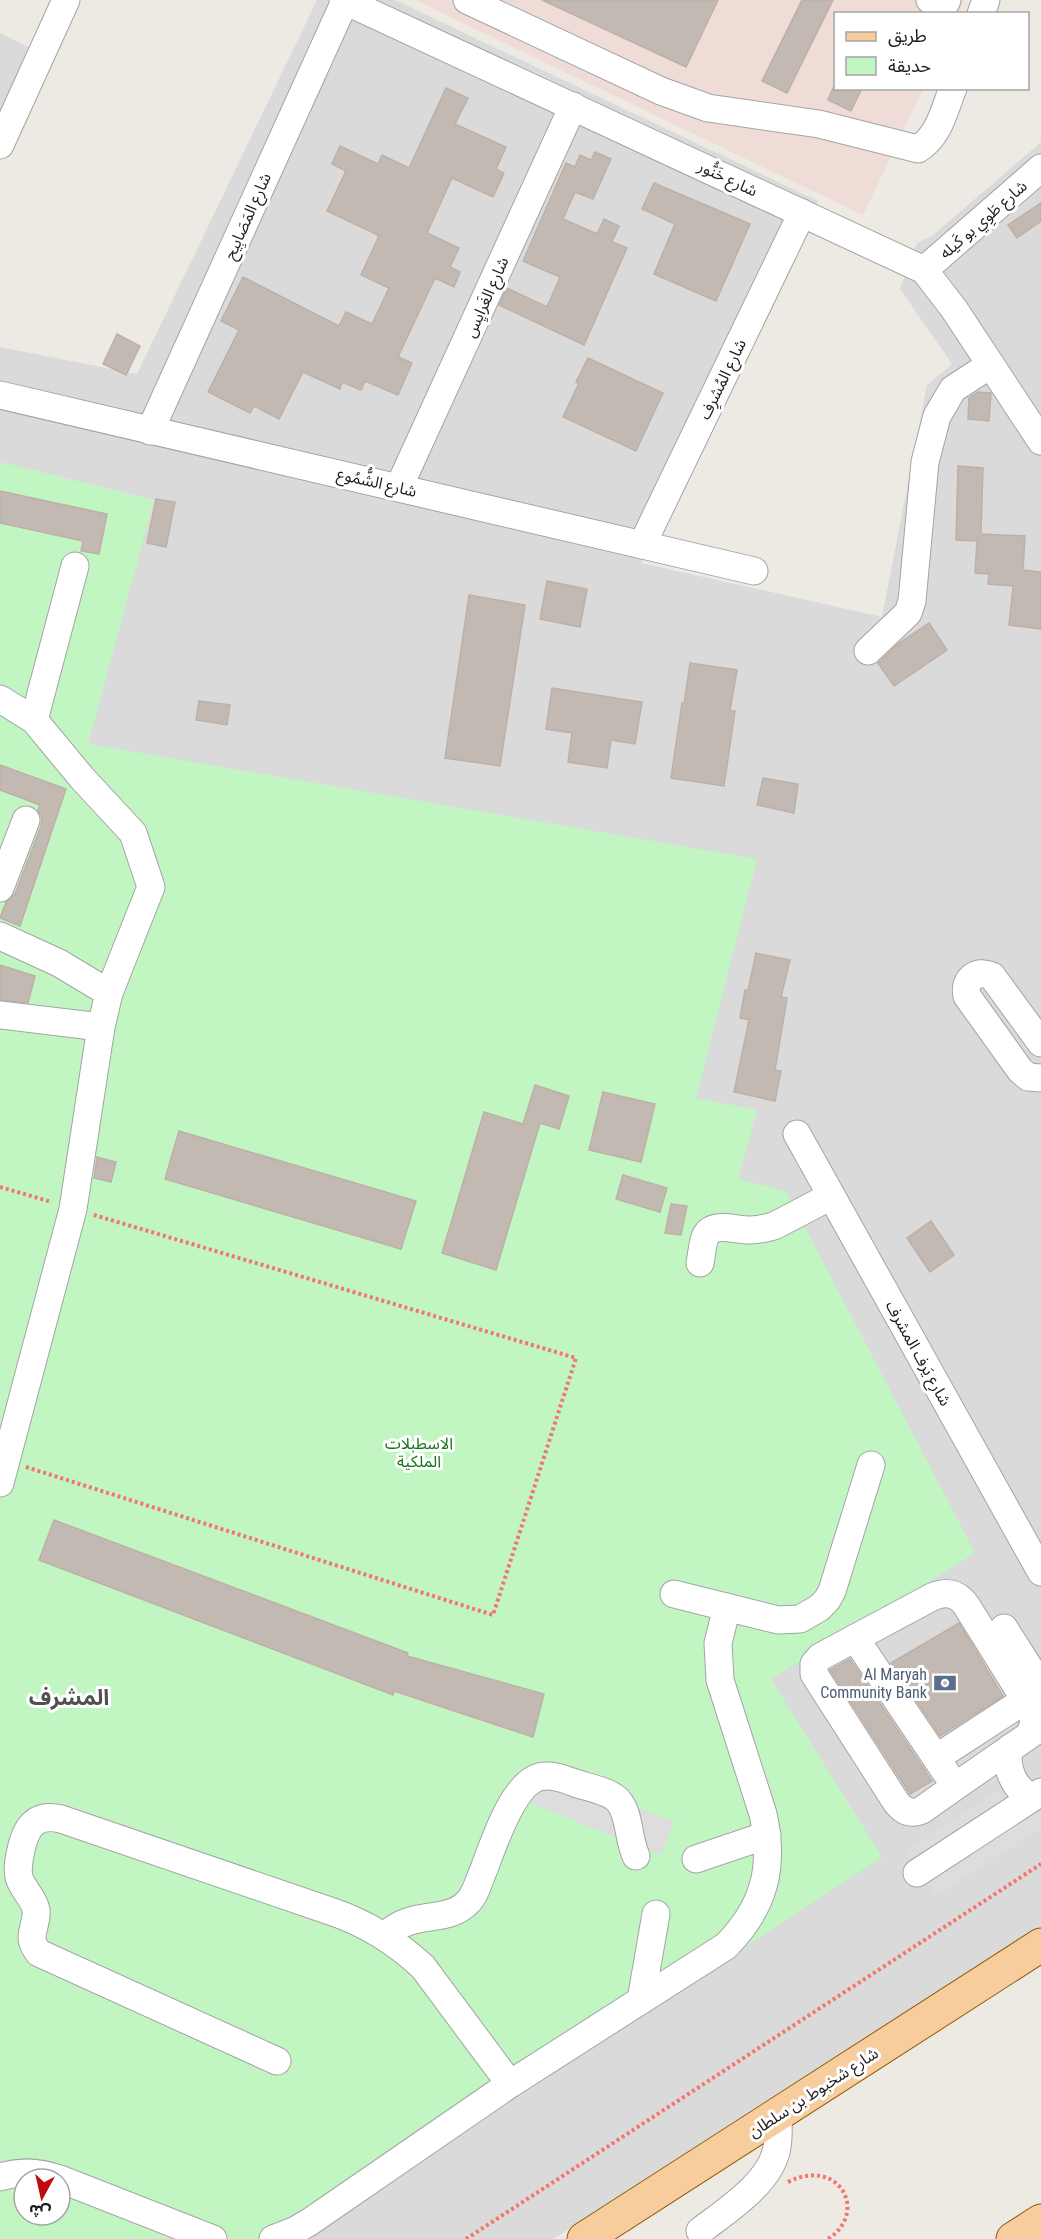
<svg xmlns="http://www.w3.org/2000/svg" width="1041" height="2239" font-family="'Roboto Condensed','Noto Sans Arabic',sans-serif">
  <rect width="100%" height="100%" fill="#ede9e3"/>
  <!-- residential -->
  <g fill="#dbdada" fill-rule="evenodd">
    <path d="M317 0H395L818 201 641 563 882 617 927 385 952 364 900 289 917 243 932 236 1041 142V1927L553 2239H0V347L137 374ZM24 2179H60V2215H24Z"/>
    <polygon points="0,33 33,49 0,111"/>
  </g>
  <!-- military -->
  <polygon fill="#efdcd6" points="415,0 965,0 958,13 836,14 836,88 923,89 863,215"/>
  <!-- park -->
  <path fill="#c1f6c3" fill-rule="evenodd" d="M0 462 154 500 88 744 757 859 696 1098 757 1110 738 1179 786 1191 975 1553 771 1679 882 1857 299 2239H0ZM24 2179H60V2215H24Z"/>
  <!-- parking -->
  <g fill="#ddd">
    <polygon points="543,1770 674,1822 661,1855 530,1803"/>
    <polygon points="998,1791 1007,1805 914,1865 905,1851"/>
    <polygon points="1041,1806 1041,1828 935,1897 925,1881"/>
  </g>
  <!-- building -->
  <g fill="#c2b9b3" stroke="#beb0a6" stroke-width="1.5">
    <polygon points="542,0 718,0 686,67"/>
    <polygon points="802,0 833,0 787,93 762,81"/>
    <polygon points="446,88 468,98 455,124 506,147 496,169 504,173 493,197 452,178 427,233 459,248 450,267 460,272 454,287 435,278 398,357 412,363 398,395 365,381 361,390 342,382 340,389 303,372 279,419 254,406 250,413 208,392 239,330 221,321 243,277 339,326 346,312 372,324 389,288 361,275 378,238 378,235 327,211 346,171 332,164 340,146 378,164 382,155 409,168"/>
    <polygon points="833,88 862,88 851,111 828,100"/>
    <polygon points="595,152 611,159 593,199 575,192 563,219 597,234 604,219 619,226 612,242 627,248 584,345 499,305 507,288 547,307 560,277 523,261 566,163 575,167 580,155 591,160"/>
    <polygon points="654,183 750,224 716,301 654,274 675,224 642,209"/>
    <polygon points="1041,203 1041,221 1017,238 1008,225"/>
    <polygon points="117,334 140,346 126,375 103,364"/>
    <polygon points="588,358 663,393 636,451 563,417 579,383 576,382"/>
    <polygon points="978,392 991,393 989,421 968,419 969,398"/>
    <polygon points="958,466 983,468 981,534 1025,536 1023,570 1041,572 1041,629 1009,625 1013,586 988,584 989,574 975,573 977,541 956,540"/>
    <polygon points="0,491 107,514 99,554 81,551 83,541 0,523"/>
    <polygon points="156,499 175,502 166,547 147,543"/>
    <polygon points="547,581 587,589 580,627 540,619"/>
    <polygon points="469,595 525,605 500,766 445,758"/>
    <polygon points="929,623 947,650 894,686 878,663 899,643"/>
    <polygon points="690,663 737,670 730,711 735,711 724,786 671,778 682,703 684,704"/>
    <polygon points="552,688 642,702 635,744 611,740 607,768 568,762 572,733 546,729"/>
    <polygon points="199,701 230,705 227,725 196,720"/>
    <polygon points="0,765 66,789 20,926 0,918 6,902 15,894 41,826 42,818 38,810 40,805 0,790"/>
    <polygon points="763,778 798,784 794,813 757,805"/>
    <polygon points="756,953 790,960 781,997 787,998 775,1070 781,1071 775,1101 734,1092 749,1020 740,1018 745,990 748,990"/>
    <polygon points="0,965 35,976 28,1003 0,1000"/>
    <polygon points="535,1085 569,1096 559,1129 540,1123 496,1270 442,1253 484,1112 523,1124"/>
    <polygon points="603,1092 655,1104 641,1162 589,1150"/>
    <polygon points="179,1131 416,1201 401,1249 165,1179"/>
    <polygon points="97,1157 116,1162 111,1182 94,1178"/>
    <polygon points="623,1175 667,1188 660,1212 616,1199"/>
    <polygon points="671,1204 687,1206 681,1235 665,1233"/>
    <polygon points="931,1221 954,1255 930,1272 907,1238"/>
    <polygon points="54,1520 408,1653 407,1656 544,1694 533,1737 394,1691 393,1695 39,1560"/>
    <polygon points="959,1623 1003,1696 940,1736 891,1663"/>
    <polygon points="850,1659 932,1781 910,1794 830,1670"/>
  </g>
  <g fill="none" stroke-linecap="round" stroke-linejoin="round">
    <!-- minor casing -->
    <g stroke="#a4a4a4" stroke-width="29">
      <g id="minor">
        <polyline points="343,0 924,270 954,309 1041,441"/>
        <path d="M467 0 661 91 708 108 819 124 918 149C939 136 944 111 953 88"/>
        <polyline points="930,0 944,6 947,0"/>
        <polyline points="981,14 986,0"/>
        <polyline points="0,145 66,0"/>
        <polyline points="924,270 1041,168"/>
        <polyline points="0,395 754,571"/>
        <polyline points="150,431 345,1"/>
        <polyline points="399,487 573,106"/>
        <polyline points="642,545 802,213"/>
        <polyline points="868,651 908,613 912,601 925,462 937,416 953,389 990,365"/>
        <polyline points="0,699 34,720 82,778 133,833 151,887 109,993 101,1027 73,1209 0,1483"/>
        <polyline points="34,720 75,566"/>
        <polyline points="0,888 26,820"/>
        <polyline points="0,936 59,963 109,993"/>
        <polyline points="0,1015 101,1027"/>
        <path d="M1041 1043 992 976C977 969 963 979 967 996L1020 1070 1028 1077 1041 1078"/>
        <polyline points="797,1134 1041,1572"/>
        <path d="M700 1263C702 1254 702 1243 706 1235 714 1221 738 1231 751 1230 759 1230 766 1228 774 1226L831 1196"/>
        <polyline points="674,1594 778,1620 800,1619 819,1608 827,1600 832,1591 871,1465"/>
        <polyline points="1004,1628 1041,1686"/>
        <polyline points="855,1638 955,1786"/>
        <path d="M1029 1735 1034 1724 1032 1711 966 1605C957 1593 946 1591 932 1597L820 1657 814 1664V1674L896 1802C903 1811 911 1815 922 1810 961 1782 1001 1755 1041 1727"/>
        <path d="M1010 1748C1004 1766 1014 1790 1032 1797"/>
        <polyline points="936,1758 1025,1700"/>
        <polyline points="696,1859 767,1835"/>
        <polyline points="917,1873 1041,1792"/>
        <path d="M385 1936C413 1908 447 1925 468 1902 476 1894 479 1880 484 1869 493 1845 513 1784 539 1777 552 1774 564 1779 575 1783 589 1788 612 1791 620 1803 630 1817 628 1839 636 1856"/>
        <polyline points="641,2000 656,1914"/>
        <path d="M277 2061 39 1953C24 1935 38 1928 36 1910 34 1898 22 1889 19 1877 17 1868 19 1859 21 1850 26 1827 35 1813 61 1819L333 1912C368 1924 396 1942 423 1967L510 2084"/>
        <path d="M0 2177C19 2171 40 2172 59 2179"/>
        <polyline points="60,2179 213,2239"/>
        <path d="M700 2231C726 2211 772 2182 777 2147 779 2136 778 2125 778 2114"/>
        <path d="M273 2239 296 2230 311 2221 510 2084 726 1946C764 1907 775 1868 763 1814L720 1680 718 1643 727 1607"/>
      </g>
    </g>
    <!-- major casing -->
    <g stroke="#8e5b07" stroke-width="35">
      <g id="major">
        <polyline points="584,2239 1041,1945"/>
        <polyline points="1013,2239 1041,2221"/>
      </g>
    </g>
    <!-- path -->
    <g stroke="#f3766e" stroke-width="4" stroke-dasharray="3 3" stroke-linecap="butt">
      <polyline points="0,1187 52,1202"/>
      <polyline points="26,1467 493,1615 576,1358 94,1215"/>
      <path d="M788 2182C840 2156 869 2213 828 2239"/>
      <polyline points="466,2239 1041,1864"/>
    </g>
    <!-- minor -->
    <use href="#minor" stroke="#fff" stroke-width="27"/>
    <!-- major -->
    <use href="#major" stroke="#f7cd9e" stroke-width="33"/>
  </g>
  <!-- icons -->
  <defs>
    <g id="bank-bare" transform="scale(1.8)"><path d="M-6-4H6V4H-6ZM0-2.3a2.3 2.3 0 1 0 0 4.6a2.3 2.3 0 1 0 0-4.6Z" fill="#5c6f8a" stroke="#fff" stroke-width="2.5" paint-order="stroke"/></g>
  </defs>
  <g fill-rule="evenodd">
    <use href="#bank-bare" x="945" y="1683"/>
  </g>
  <g text-anchor="middle" stroke-width="6" stroke-linejoin="round" paint-order="stroke">
    <!-- street labels -->
    <g font-size="16" fill="#1d1d1d" stroke="#fff">
      <text transform="translate(728 178) rotate(25)" y="6">شارع خَنُّور</text>
      <text transform="translate(247 216) rotate(-66)" y="6">شارع المَصَابِيح</text>
      <text transform="translate(983 219) rotate(-41)" y="6">شارع طَوِي بو كَيله</text>
      <text transform="translate(486 297) rotate(-66)" y="6">شارع الغَرايِس</text>
      <text transform="translate(722 379) rotate(-64)" y="6">شارع المُشرِف</text>
      <text transform="translate(377 482) rotate(13)" y="6">شارع الشُّمُوع</text>
      <text transform="translate(919 1353) rotate(61)" y="6">شارع يَرف المشرف</text>
      <text transform="translate(813 2092) rotate(-33)" y="6">شارع شخبوط بن سلطان</text>
    </g>
    <!-- park labels -->
    <g font-size="16" fill="#107514" stroke="#fff">
      <text x="419" y="1449">الاسطبلات<tspan x="419" dy="18">الملكية</tspan></text>
    </g>
    <!-- service labels -->
    <g font-size="16" fill="#4e5e75" stroke="#fff" text-anchor="end">
      <text x="927" y="1680">Al Maryah<tspan x="927" dy="18">Community Bank</tspan></text>
    </g>
    <!-- district labels -->
    <g font-size="22" font-weight="bold" fill="#505050" stroke="#fff">
      <text x="69" y="1705">المشرف</text>
    </g>
  </g>
  <!-- legend -->
  <rect x="834" y="12" width="195" height="78" fill="#ffffff" stroke="#a5a5a5" stroke-width="1.5"/>
  <rect x="846" y="32" width="30" height="9" fill="#f7cd9e" stroke="#a5a5a5" stroke-width="1.5"/>
  <text x="888" y="42" font-size="18" fill="#1d1d1d">طريق</text>
  <rect x="846" y="57" width="30" height="18" fill="#c1f6c3" stroke="#a5a5a5" stroke-width="1.5"/>
  <text x="888" y="72" font-size="18" fill="#1d1d1d">حديقة</text>
  <!-- north arrow -->
  <g transform="translate(42 2197) rotate(188)"><circle r="28" fill="#ffffff" stroke="#a5a5a5" stroke-width="1.5"/>
  <path d="M0-4.5L10 22L0 15L-10 22Z" fill="#c00912"/>
  <text y="-9" font-size="16" font-weight="bold" text-anchor="middle" fill="#1d1d1d">ش</text>
  </g>
</svg>
